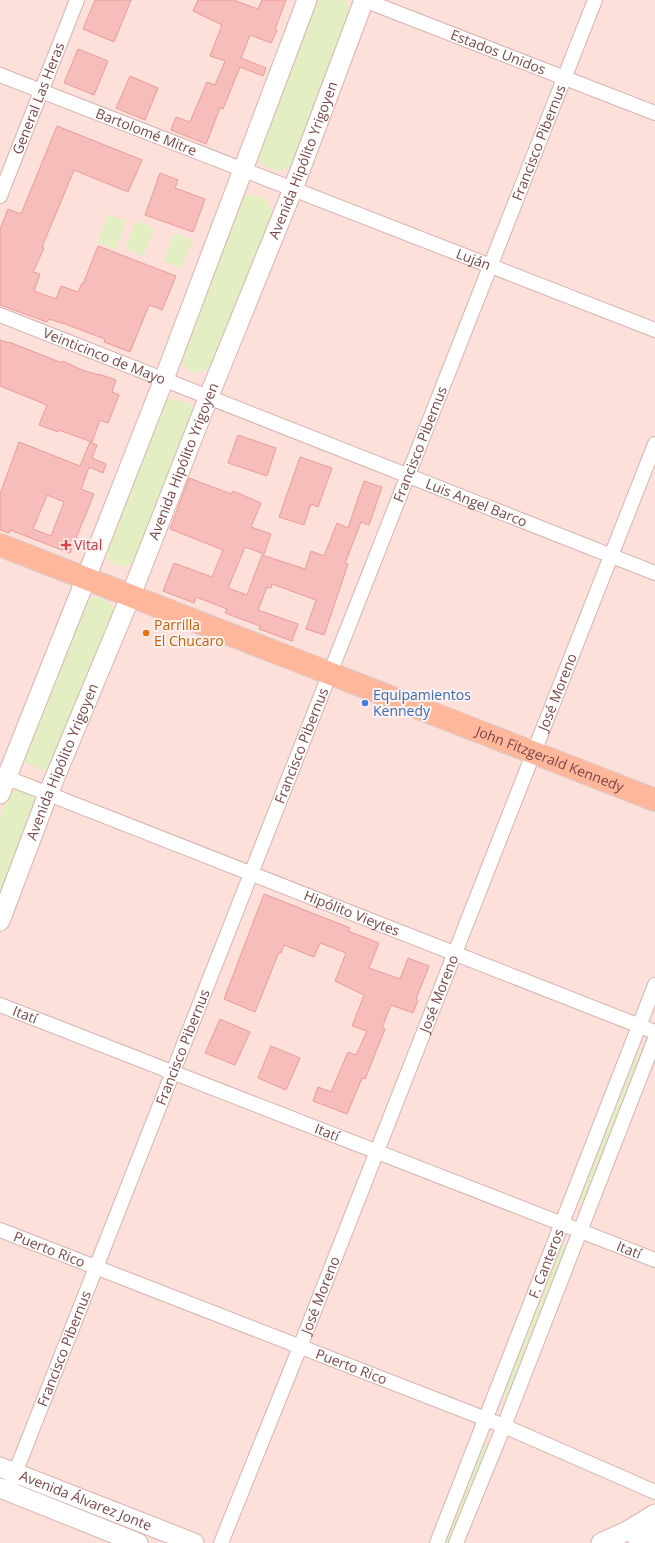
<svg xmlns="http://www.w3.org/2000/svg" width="655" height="1543" font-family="'Open Sans',sans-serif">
  <rect width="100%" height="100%" fill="#feece5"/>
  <!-- residential -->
  <rect fill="#fce0d9" x="0" y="0" width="655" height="1543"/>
  <!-- green -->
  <g fill="#e3eec2">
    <polygon points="320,0 345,0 347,1 352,12 295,165 279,171 260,164 257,154 313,3"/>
    <path d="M249 195C266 195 270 201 272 217L214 360 209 368 198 373C184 369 180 367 182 351L238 201Z"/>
    <polygon points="108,214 126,221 116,249 97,243"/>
    <polygon points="136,221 154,228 143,256 125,249"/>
    <polygon points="174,233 192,240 181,268 163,261"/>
    <polygon points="170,398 189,404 195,413 135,562 123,567 109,562 107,546 161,402"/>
    <polygon points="96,597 107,600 114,608 54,767 46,771 24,762 23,755 82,601"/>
    <polygon points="16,790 34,796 39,803 0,906 0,817 10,792"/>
    <polygon points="639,1049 644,1051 582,1204 578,1202"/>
    <polygon points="563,1244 568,1246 507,1399 502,1397"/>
    <polygon points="484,1444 489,1446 450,1543 444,1543"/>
  </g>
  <!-- building -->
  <g fill="#f7bdba" stroke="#eb9b98" fill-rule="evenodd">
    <polygon points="95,0 131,0 114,42 83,29"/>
    <polygon points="198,0 233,0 258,9 262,0 286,0 275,29 277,30 271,43 250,35 241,58 266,68 263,76 240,67 223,109 220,108 206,144 171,130 176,117 190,122 207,82 215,85 225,61 210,56 222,25 193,11"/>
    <polygon points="78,49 108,61 94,95 64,83"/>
    <polygon points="130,76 158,88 145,120 116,108"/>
    <polygon points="57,126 142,160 128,192 74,170 42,247 44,248 33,272 40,274 34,291 56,299 61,286 78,292 82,283 83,284 98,246 176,276 162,310 149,305 130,352 104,342 105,339 65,324 49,319 47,322 0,305 0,229 8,209 21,214"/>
    <polygon points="160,173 178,180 175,188 205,199 193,232 145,215"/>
    <polygon points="0,340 9,343 9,342 62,363 63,361 82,370 99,375 99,374 116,380 112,392 119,395 108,423 100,420 92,442 59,430 58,432 39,425 47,405 0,386"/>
    <polygon points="238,435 276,448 267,476 228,463"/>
    <path d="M19 442 80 466 90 442 97 445 92 458 106 464 103 473 89 467 81 489 94 494 70 553 10 530 9 533 0 530V494ZM47 495 64 502 51 536 33 529Z"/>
    <polygon points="300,457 332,468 318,507 311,504 304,525 279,517"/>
    <polygon points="189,478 231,494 233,491 261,503 251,527 271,534 264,554 245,547 228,588 247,595 262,555 305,569 311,551 324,556 337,523 348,528 364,481 382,487 369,525 361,522 345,563 348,564 324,635 306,629 316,600 272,584 271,588 267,587 258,610 298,624 292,641 259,629 260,626 225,613 227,609 196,597 194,603 163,591 174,563 212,577 223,550 170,529"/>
    <polygon points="264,894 350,928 348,931 379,943 369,968 400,979 408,958 429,966 416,999 418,1000 413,1013 391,1005 382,1028 385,1029 365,1079 362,1078 347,1114 313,1101 318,1087 331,1092 348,1052 356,1055 367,1031 352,1026 364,995 335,981 346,953 320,943 314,957 284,945 281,953 279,952 255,1012 224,999"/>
    <polygon points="220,1019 250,1032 235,1065 205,1053"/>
    <polygon points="271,1046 300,1058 286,1090 258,1078"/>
  </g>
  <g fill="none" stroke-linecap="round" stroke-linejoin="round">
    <!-- street casing -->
    <g stroke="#d6b3af" stroke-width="16">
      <g id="street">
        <path id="s1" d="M364 0 655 113"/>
        <path id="s2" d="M0 75 655 330"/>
        <path id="s3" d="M0 196 77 0"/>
        <path id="s4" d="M0 315 655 573"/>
        <path id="s5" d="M0 775 655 1032"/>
        <path id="s6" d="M0 1005 655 1260"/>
        <path id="s7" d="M0 1230 504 1426 655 1492"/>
        <path id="s8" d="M8 1491 595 0"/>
        <path id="s9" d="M221 1543 300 1347 655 444"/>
        <path id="s10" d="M437 1543 655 985"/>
        <polyline points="456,1543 504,1426 655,1039"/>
      </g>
    </g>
    <!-- secondary casing -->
    <g stroke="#dcb2ae" stroke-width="21">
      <g id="secondary">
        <polyline points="0,794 86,578 164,379 307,0"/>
        <path id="s11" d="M0 921 48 794 131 595 209 396 293 189 364 0"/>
        <path id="s12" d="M0 1467 194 1543"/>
        <polyline points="0,1488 138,1543"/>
        <polyline points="601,1543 627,1531 655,1514"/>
        <polyline points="638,1543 655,1534"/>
      </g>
    </g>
    <!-- primary casing -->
    <g stroke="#dacbcb" stroke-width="24">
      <g id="primary">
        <path id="s13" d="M0 545 655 800"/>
      </g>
    </g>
    <!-- street -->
    <use href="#street" stroke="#fff" stroke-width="14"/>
    <!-- secondary -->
    <use href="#secondary" stroke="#fff" stroke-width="19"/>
    <!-- primary -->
    <use href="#primary" stroke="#ffb79c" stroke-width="22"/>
  </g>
  <!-- markers -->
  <path fill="#e0444e" stroke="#fff2ee" stroke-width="1.5" d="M64 539h4v4h4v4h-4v4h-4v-4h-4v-4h4z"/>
  <circle fill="#e8710a" stroke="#fff2ee" stroke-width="1.5" cx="146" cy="633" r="4"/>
  <circle fill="#3f7fe0" stroke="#fff2ee" stroke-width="1.5" cx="365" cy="703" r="4"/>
  <g text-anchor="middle" stroke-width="4" stroke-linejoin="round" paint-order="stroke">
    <!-- street labels -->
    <g font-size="14" fill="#7b4747" stroke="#fff2ee">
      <text dy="5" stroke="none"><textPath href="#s1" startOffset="144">Estados Unidos</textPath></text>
      <text dy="5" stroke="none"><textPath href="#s3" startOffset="105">General Las Heras</textPath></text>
      <text dy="5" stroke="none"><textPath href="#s2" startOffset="157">Bartolomé Mitre</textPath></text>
      <text dy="5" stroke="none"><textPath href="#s8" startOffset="1449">Francisco Pibernus</textPath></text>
      <text dy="5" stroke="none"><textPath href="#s11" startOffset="819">Avenida Hipólito Yrigoyen</textPath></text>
      <text dy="5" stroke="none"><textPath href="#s2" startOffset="508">Luján</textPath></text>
      <text dy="5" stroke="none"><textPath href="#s4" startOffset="112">Veinticinco de Mayo</textPath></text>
      <text dy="5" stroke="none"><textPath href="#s8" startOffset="1125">Francisco Pibernus</textPath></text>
      <text dy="5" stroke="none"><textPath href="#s11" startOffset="495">Avenida Hipólito Yrigoyen</textPath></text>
      <text dy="5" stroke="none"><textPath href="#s4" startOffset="512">Luis Angel Barco</textPath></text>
      <text dy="5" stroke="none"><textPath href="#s9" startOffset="915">José Moreno</textPath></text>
      <text dy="5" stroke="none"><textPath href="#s8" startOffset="801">Francisco Pibernus</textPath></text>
      <text dy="5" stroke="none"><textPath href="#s13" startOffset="590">John Fitzgerald Kennedy</textPath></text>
      <text dy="5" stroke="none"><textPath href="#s11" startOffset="171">Avenida Hipólito Yrigoyen</textPath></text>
      <text dy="5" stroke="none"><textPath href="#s5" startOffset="378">Hipólito Vieytes</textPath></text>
      <text dy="5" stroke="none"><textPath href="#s9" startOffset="591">José Moreno</textPath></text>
      <text dy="5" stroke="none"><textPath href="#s6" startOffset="27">Itatí</textPath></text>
      <text dy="5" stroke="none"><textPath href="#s8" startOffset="477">Francisco Pibernus</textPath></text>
      <text dy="5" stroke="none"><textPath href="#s6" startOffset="351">Itatí</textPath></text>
      <text dy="5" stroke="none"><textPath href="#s7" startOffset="53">Puerto Rico</textPath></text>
      <text dy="5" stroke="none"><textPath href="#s6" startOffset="675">Itatí</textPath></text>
      <text dy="5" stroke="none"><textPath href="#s10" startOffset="300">F. Canteros</textPath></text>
      <text dy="5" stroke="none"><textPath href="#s9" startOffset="267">José Moreno</textPath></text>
      <text dy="5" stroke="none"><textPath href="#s8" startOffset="153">Francisco Pibernus</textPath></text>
      <text dy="5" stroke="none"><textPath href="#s7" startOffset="377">Puerto Rico</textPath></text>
      <text dy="5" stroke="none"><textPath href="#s12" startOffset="92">Avenida Álvarez Jonte</textPath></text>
    </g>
    <!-- health labels -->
    <g font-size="14" fill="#be3a42" stroke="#fff2ee" text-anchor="start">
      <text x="74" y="550">Vital</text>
    </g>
    <!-- food labels -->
    <g font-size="14" fill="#c56008" stroke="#fff2ee" text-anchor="start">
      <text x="154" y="630">Parrilla<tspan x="154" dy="16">El Chucaro</tspan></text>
    </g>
    <!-- shop labels -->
    <g font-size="14" fill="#366cbe" stroke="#fff2ee" text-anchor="start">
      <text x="373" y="700">Equipamientos<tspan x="373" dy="16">Kennedy</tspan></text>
    </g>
  </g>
</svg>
